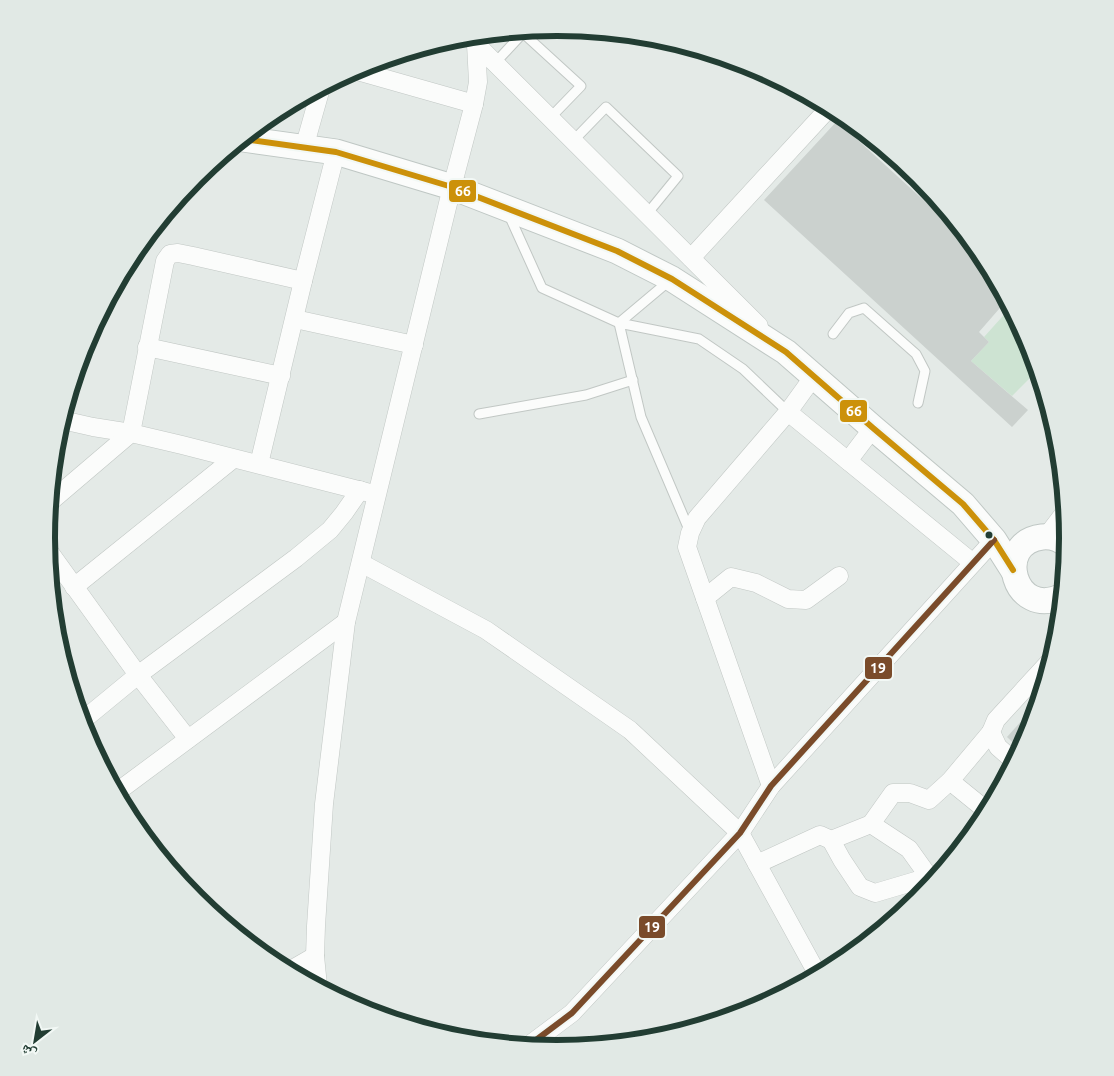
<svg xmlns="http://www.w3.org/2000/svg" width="1114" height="1076" font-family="Ubuntu,'Noto Naskh Arabic',sans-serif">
  <rect width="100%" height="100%" fill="#e4eae7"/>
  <!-- green -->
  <polygon fill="#cde3d2" points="1010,308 1029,343 1037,371 1012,396 971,361 989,342 984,337"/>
  <!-- building -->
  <g fill="#cbd1ce">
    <polygon points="837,121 977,249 982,255 1006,301 979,332 989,342 971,361 1028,410 1012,427 764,200"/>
    <polygon points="1039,701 1029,734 1020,749 1007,737"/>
  </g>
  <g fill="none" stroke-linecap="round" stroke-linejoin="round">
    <!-- lane casing -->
    <g stroke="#c1c7c4" stroke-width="11">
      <g id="lane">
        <polyline points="495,63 523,33 581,86 550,118"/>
        <polyline points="573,141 606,107 678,176 647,214"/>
        <polyline points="509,215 542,288 619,323 669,281"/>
        <polyline points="833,334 849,313 864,308 916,354 925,371 918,403"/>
        <polyline points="479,414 586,395 633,380"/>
        <polyline points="690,532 641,417 619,323 699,339 743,369 788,412"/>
      </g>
    </g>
    <!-- street casing -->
    <g stroke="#c1c7c4" stroke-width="19">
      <g id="street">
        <polyline points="473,41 759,326"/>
        <polyline points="354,70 474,104"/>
        <polyline points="304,148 321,88"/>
        <polyline points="691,258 829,108"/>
        <polyline points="295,319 414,345"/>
        <polyline points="147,347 281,376"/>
        <polyline points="788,412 973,563"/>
        <polyline points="62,420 93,427 131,433 182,445 370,493"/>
        <polyline points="848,461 873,428"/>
        <polyline points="259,464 303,281 336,152"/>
        <polyline points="50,502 131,433 165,261 170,254 178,253 193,256 303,281"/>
        <polyline points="1046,537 1065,512"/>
        <polyline points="48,550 138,675 188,739"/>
        <polyline points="361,563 486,630 630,730 740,833 818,975"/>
        <polyline points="74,587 233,459"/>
        <polyline points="705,598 731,577 756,583 788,599 806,600 839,576"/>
        <polyline points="82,721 138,675 296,558 330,530 344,513 360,490"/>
        <polyline points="1014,761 998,747 991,732 996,720 1051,660"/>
        <polyline points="950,781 987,811"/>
        <polyline points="771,786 687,547 690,533 697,518 788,412 814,376"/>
        <polyline points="117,792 346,622"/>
        <polyline points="871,824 909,849 929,877"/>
        <polyline points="831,840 871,824 893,793 910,793 929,800 950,781 991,732"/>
        <polyline points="757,864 820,835 831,840 842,860 860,887 875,893 929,877 934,879"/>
        <polyline points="289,971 315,956"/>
        <polyline points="318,986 315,956 316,926 324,804 346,622 452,187 474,104 478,82 476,44 479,35"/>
        <polyline points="528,1046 572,1013 740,833 771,786 994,540"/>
      </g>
    </g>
    <!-- secondary casing -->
    <g stroke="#bfc7c4" stroke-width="27">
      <g id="secondary">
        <polyline points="243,139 336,152 452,187 617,251 672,279 786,352 873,428 963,504 994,540 1013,570"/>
        <path d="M1062 596C1014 620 993 543 1042 537 1051 536 1060 539 1067 545"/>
      </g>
    </g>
    <!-- lane -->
    <use href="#lane" stroke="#fbfcfb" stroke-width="9"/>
    <!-- street -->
    <use href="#street" stroke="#fbfcfb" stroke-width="18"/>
    <!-- secondary -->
    <use href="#secondary" stroke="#fbfcfb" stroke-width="25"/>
    <!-- bus-1 casing -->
    <g stroke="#f2f8f5" stroke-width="10">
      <polyline id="bus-1" points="243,139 336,152 452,187 617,251 672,279 786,352 873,428 963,504 994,540 1013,570"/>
    </g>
    <!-- bus-2 casing -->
    <g stroke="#f2f8f5" stroke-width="10">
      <polyline id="bus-2" points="528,1046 572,1013 740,833 771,786 994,540"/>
    </g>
    <!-- bus-1 -->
    <use href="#bus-1" stroke="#cc910a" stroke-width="6"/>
    <!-- bus-2 -->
    <use href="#bus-2" stroke="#7a4b2a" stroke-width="6"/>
  </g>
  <!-- markers -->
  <circle fill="#223d33" stroke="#f2f8f5" stroke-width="2" cx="989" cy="535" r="4.5"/>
  <!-- crop -->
  <path d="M0 0H1114V1076H0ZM55 538a502 502 0 1 1 1004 0a502 502 0 1 1-1004 0Z" fill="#e1e9e5" fill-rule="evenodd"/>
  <path fill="none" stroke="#223d33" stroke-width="6" d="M55 538a502 502 0 1 1 1004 0a502 502 0 1 1-1004 0Z"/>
  <g stroke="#f2f8f5" stroke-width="2">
    <rect x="448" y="179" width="29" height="24" rx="5" fill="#cc910a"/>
    <rect x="839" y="399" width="29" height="24" rx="5" fill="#cc910a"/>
    <rect x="864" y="656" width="29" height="24" rx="5" fill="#7a4b2a"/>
    <rect x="638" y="915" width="28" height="24" rx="5" fill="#7a4b2a"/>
  </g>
  <g font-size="14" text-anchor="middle" font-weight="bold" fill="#fff">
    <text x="463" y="196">66</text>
    <text x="854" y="416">66</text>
    <text x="878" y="673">19</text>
    <text x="652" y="932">19</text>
  </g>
  <!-- north arrow -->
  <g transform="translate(35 1041) rotate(211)" stroke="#f2f8f5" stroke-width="4" paint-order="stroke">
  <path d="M0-4L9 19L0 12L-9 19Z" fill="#223d33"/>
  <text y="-8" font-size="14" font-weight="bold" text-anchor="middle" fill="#223d33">ش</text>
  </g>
</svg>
